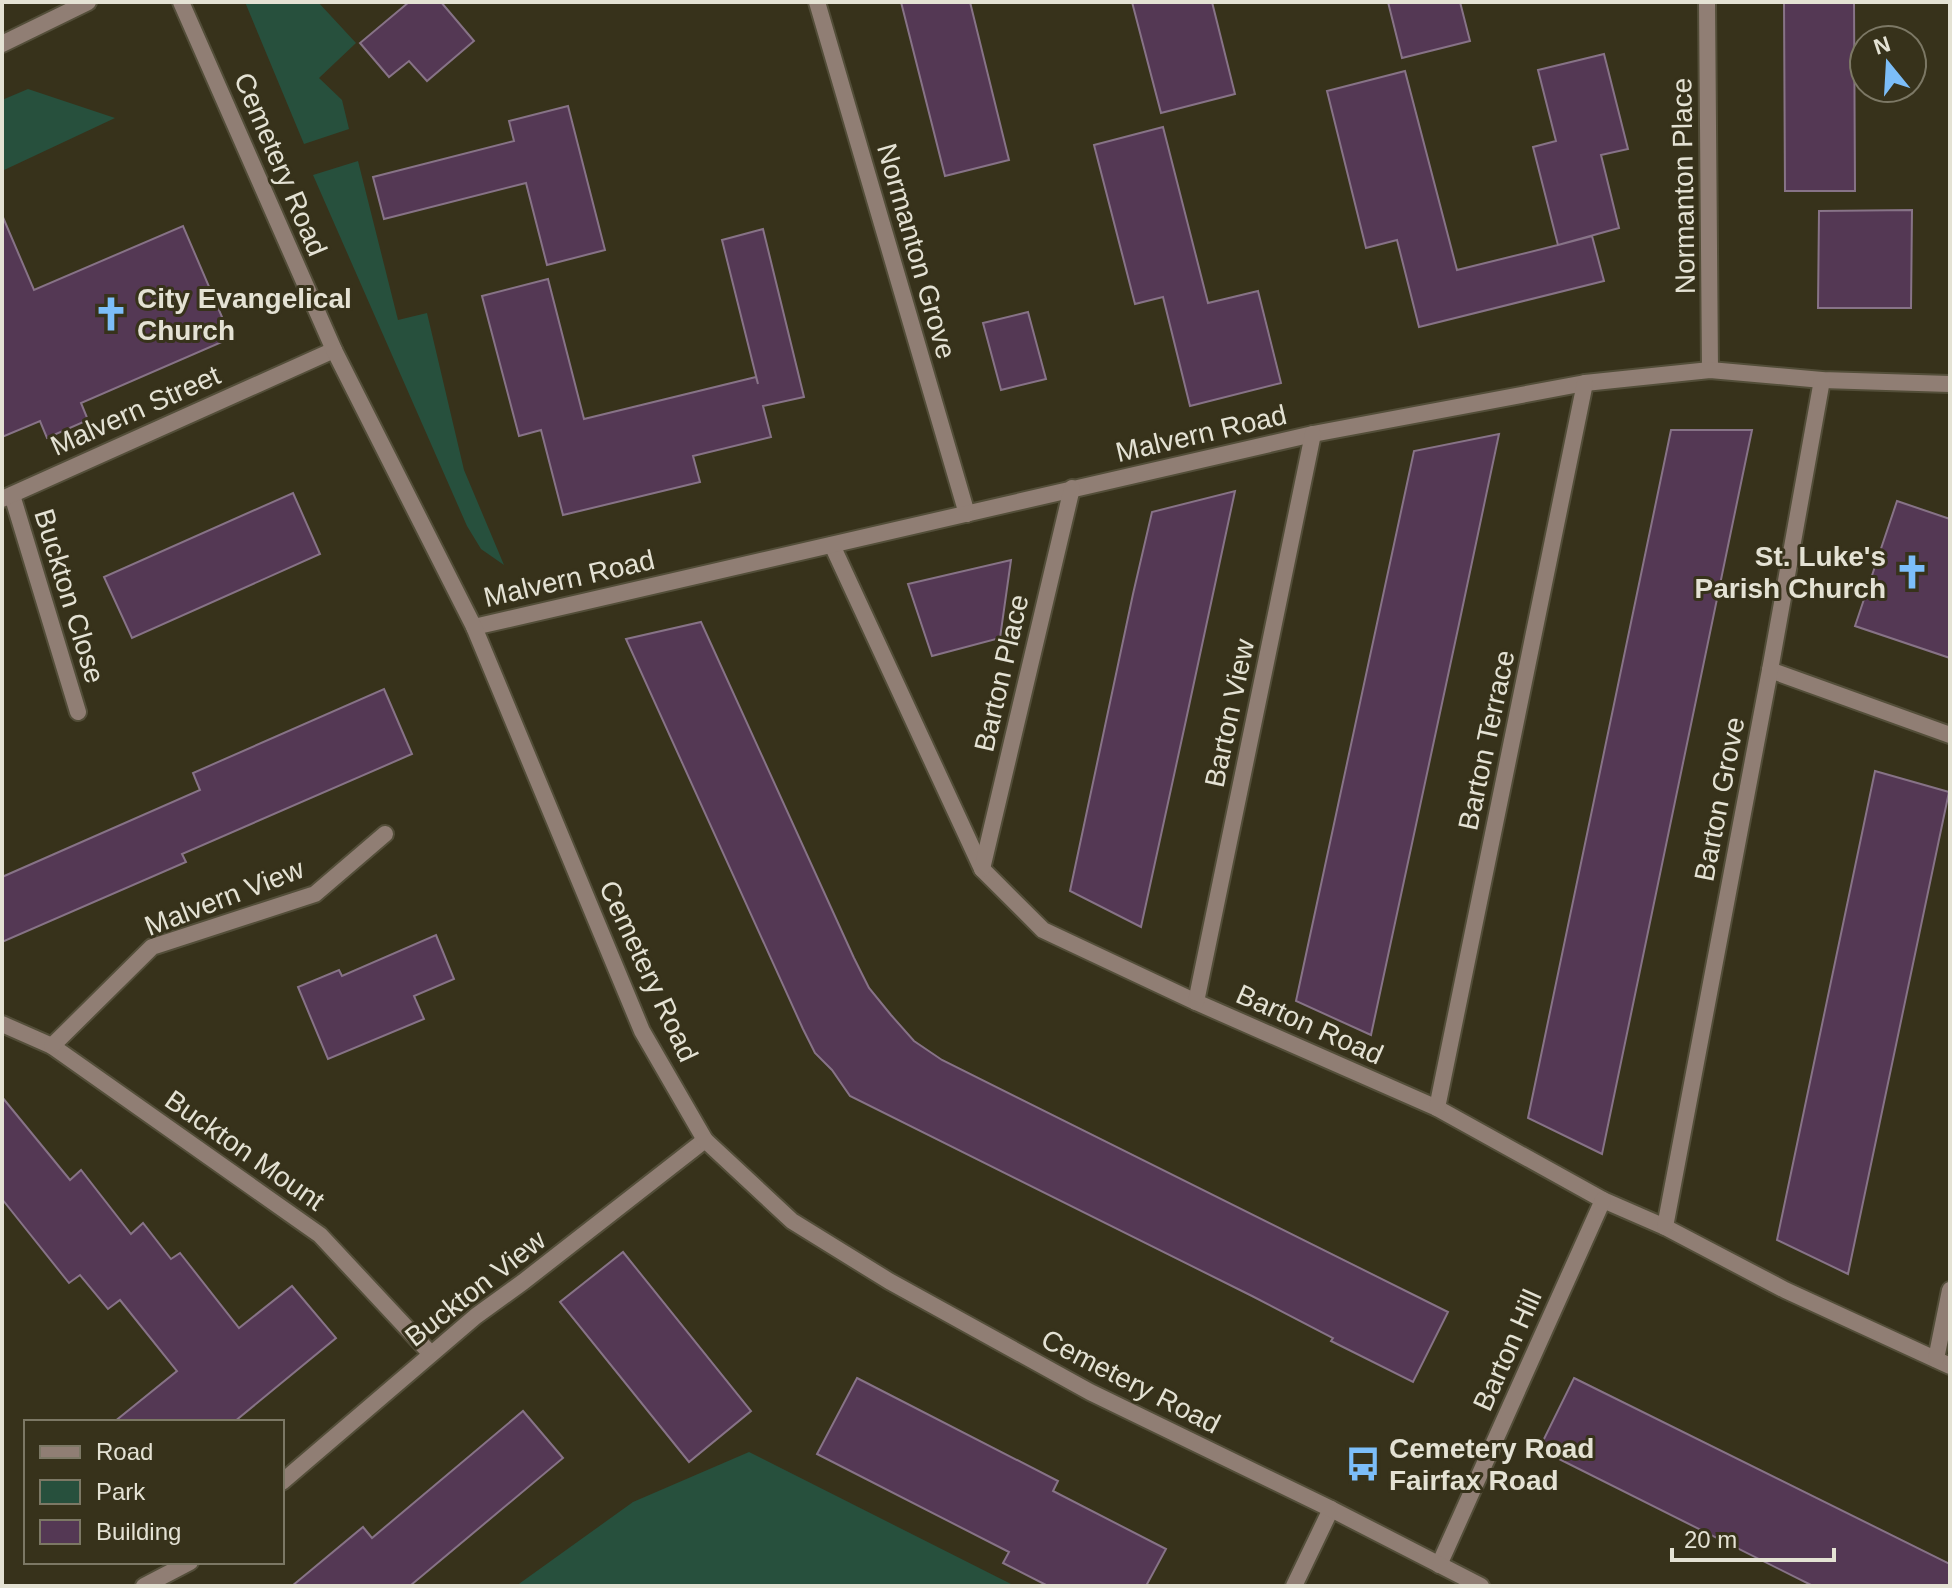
<svg xmlns="http://www.w3.org/2000/svg" width="1952" height="1588" font-family="Helvetica,sans-serif">
  <rect width="100%" height="100%" fill="#37321b"/>
  <!-- green -->
  <g fill="#27503d">
    <polygon points="245,2 318,2 356,43 319,78 342,100 349,129 304,144"/>
    <polygon points="28,89 115,118 2,171 2,100"/>
    <polygon points="358,161 398,320 427,313 464,470 504,565 481,549 467,526 313,175"/>
    <polygon points="749,1452 1015,1586 516,1586 633,1502"/>
  </g>
  <!-- building -->
  <g fill="#543854" stroke="#877387" stroke-width="2">
    <polygon points="409,2 441,2 474,41 427,81 409,61 389,77 360,43"/>
    <polygon points="901,2 970,2 1009,160 945,176"/>
    <polygon points="1132,2 1212,2 1235,94 1161,113"/>
    <polygon points="1388,2 1460,2 1470,41 1402,58"/>
    <polygon points="1784,2 1854,2 1855,191 1785,191"/>
    <polygon points="1604,54 1628,149 1601,155 1619,228 1558,245 1592,236 1604,281 1419,327 1397,240 1366,248 1327,91 1405,71 1457,270 1558,245 1533,147 1556,141 1538,70"/>
    <polygon points="568,106 605,250 547,265 526,183 384,219 373,177 514,141 509,121"/>
    <polygon points="1163,127 1208,303 1258,291 1281,383 1190,406 1163,297 1135,304 1094,145"/>
    <polygon points="1912,210 1911,308 1818,308 1819,211"/>
    <polygon points="2,215 34,290 183,226 231,338 81,403 88,420 47,438 40,421 2,437"/>
    <polygon points="763,229 804,397 763,406 771,437 693,456 700,482 563,515 541,430 519,436 482,296 548,279 584,419 756,377 758,384 722,240"/>
    <polygon points="1028,312 1046,379 1001,390 983,323"/>
    <polygon points="1671,430 1752,430 1602,1154 1528,1118"/>
    <polygon points="1499,434 1459,624 1371,1035 1296,1001 1405,493 1414,451"/>
    <polygon points="1235,491 1186,720 1141,927 1070,891 1133,594 1152,512"/>
    <polygon points="293,493 320,554 132,638 104,577"/>
    <polygon points="1897,501 1950,519 1950,658 1855,626"/>
    <polygon points="1011,560 1000,638 932,656 908,584"/>
    <polygon points="701,622 854,958 869,988 891,1015 914,1041 942,1060 1448,1312 1413,1382 1331,1341 1333,1338 1252,1296 850,1096 832,1070 815,1053 803,1029 626,639"/>
    <polygon points="384,689 412,754 182,854 186,862 2,942 2,877 200,790 193,773"/>
    <polygon points="1875,771 1949,792 1848,1274 1777,1240"/>
    <polygon points="436,935 454,979 414,996 424,1019 328,1059 298,987 339,970 342,976"/>
    <polygon points="2,1097 70,1180 81,1170 131,1234 143,1223 171,1259 180,1253 239,1328 292,1286 336,1338 234,1422 114,1422 177,1371 120,1300 108,1309 80,1275 69,1283 2,1199"/>
    <polygon points="623,1252 751,1411 689,1462 560,1302"/>
    <polygon points="857,1378 1058,1481 1053,1491 1166,1549 1146,1586 1048,1586 1003,1563 1009,1552 817,1454"/>
    <polygon points="1574,1378 1950,1564 1950,1586 1813,1586 1539,1449"/>
    <polygon points="523,1411 563,1458 411,1585 412,1586 292,1586 363,1527 372,1538"/>
  </g>
  <g fill="none" stroke-linecap="round" stroke-linejoin="round">
    <!-- minor casing -->
    <g stroke="#534e39" stroke-width="20">
      <g id="minor">
        <polyline points="817,2 967,514"/>
        <polyline points="1707,2 1710,370"/>
        <polyline points="12,495 78,712"/>
        <polyline points="2,499 334,350"/>
        <polyline points="832,545 982,869 1043,930 1196,1002 1437,1108 1603,1200 1665,1227 1785,1290 1950,1366"/>
        <polyline points="474,627 1313,434 1585,383 1710,370 1822,380 1950,384"/>
        <polyline points="1770,670 1950,735"/>
        <polyline points="982,869 1072,488"/>
        <polyline points="1196,1002 1313,434"/>
        <polyline points="2,1024 52,1046 320,1235 431,1354"/>
        <polyline points="52,1046 152,947 315,894 385,834"/>
        <polyline points="1437,1108 1585,383"/>
        <polyline points="1665,1227 1770,670 1822,380"/>
        <polyline points="1936,1359 1950,1290"/>
        <polyline points="282,1482 476,1316 523,1282 705,1140"/>
        <polyline points="1439,1565 1603,1200"/>
        <polyline points="144,1586 190,1562"/>
        <polyline points="1294,1586 1331,1509"/>
      </g>
    </g>
    <!-- tertiary casing -->
    <g stroke="#534e39" stroke-width="20">
      <g id="tertiary">
        <polyline points="181,2 334,350 474,627 642,1031 705,1140 792,1221 889,1281 1090,1392 1331,1509 1481,1586"/>
        <polyline points="2,44 88,2"/>
      </g>
    </g>
    <!-- minor -->
    <use href="#minor" stroke="#907e74" stroke-width="16"/>
    <!-- tertiary -->
    <use href="#tertiary" stroke="#907e74" stroke-width="16"/>
  </g>
  <!-- icons -->
  <defs>
    <g id="church-bare" transform="scale(2.76)"><path d="M-1.2-6h2.4v3.5h3.3v2.4h-3.3V6h-2.4V-.1h-3.3v-2.4h3.3Z" fill="#7cbef9" stroke="#37321b" stroke-width="2.5" paint-order="stroke"/></g>
    <g id="bus-bare" transform="scale(2.76)"><path d="M-5-6H5V4H4V6H2V4H-2V6H-4V4H-5ZM-3.5-4V0h7V-4ZM-3.5 1.2v1.5H-2V1.2ZM2 1.2v1.5H3.5V1.2Z" fill="#7cbef9" stroke="#37321b" stroke-width="2.5" paint-order="stroke"/></g>
  </defs>
  <g fill-rule="evenodd">
    <use href="#church-bare" x="111" y="314"/>
    <use href="#church-bare" x="1912" y="572"/>
    <use href="#bus-bare" x="1363" y="1464"/>
  </g>
  <g text-anchor="middle" stroke-width="6" stroke-linejoin="round" paint-order="stroke">
    <!-- street labels -->
    <g font-size="28" fill="#e4e2d4" stroke="#37321b">
      <text transform="translate(281 164) rotate(67)" y="10">Cemetery Road</text>
      <text transform="translate(1683 186) rotate(-91)" y="10">Normanton Place</text>
      <text transform="translate(917 251) rotate(74)" y="10">Normanton Grove</text>
      <text transform="translate(135 410) rotate(-24)" y="10">Malvern Street</text>
      <text transform="translate(1201 433) rotate(-13)" y="10">Malvern Road</text>
      <text transform="translate(569 578) rotate(-13)" y="10">Malvern Road</text>
      <text transform="translate(70 596) rotate(73)" y="10">Buckton Close</text>
      <text transform="translate(1001 673) rotate(-77)" y="10">Barton Place</text>
      <text transform="translate(1229 713) rotate(-78)" y="10">Barton View</text>
      <text transform="translate(1486 740) rotate(-78)" y="10">Barton Terrace</text>
      <text transform="translate(1719 799) rotate(-79)" y="10">Barton Grove</text>
      <text transform="translate(224 897) rotate(-21)" y="10">Malvern View</text>
      <text transform="translate(649 971) rotate(65)" y="10">Cemetery Road</text>
      <text transform="translate(1310 1024) rotate(24)" y="10">Barton Road</text>
      <text transform="translate(245 1150) rotate(35)" y="10">Buckton Mount</text>
      <text transform="translate(475 1288) rotate(-38)" y="10">Buckton View</text>
      <text transform="translate(1507 1350) rotate(-66)" y="10">Barton Hill</text>
      <text transform="translate(1131 1381) rotate(27)" y="10">Cemetery Road</text>
    </g>
    <!-- poi labels -->
    <g font-size="28" font-weight="bold" fill="#e4e2d4" stroke="#37321b" text-anchor="start">
      <text x="137" y="308">City Evangelical<tspan x="137" dy="32">Church</tspan></text>
      <text x="1886" y="566" text-anchor="end">St. Luke's<tspan x="1886" dy="32">Parish Church</tspan></text>
      <text x="1389" y="1458">Cemetery Road<tspan x="1389" dy="32">Fairfax Road</tspan></text>
    </g>
  </g>
  <!-- border -->
  <rect width="1952" height="1588" fill="none" stroke="#e4e2d4" stroke-width="8"/>
  <!-- legend -->
  <rect x="24" y="1420" width="260" height="144" fill="#37321b" stroke="#7c7865" stroke-width="2"/>
  <rect x="40" y="1446" width="40" height="12" fill="#907e74" stroke="#7c7865" stroke-width="2"/>
  <text x="96" y="1460" font-size="24" fill="#e4e2d4">Road</text>
  <rect x="40" y="1480" width="40" height="24" fill="#27503d" stroke="#7c7865" stroke-width="2"/>
  <text x="96" y="1500" font-size="24" fill="#e4e2d4">Park</text>
  <rect x="40" y="1520" width="40" height="24" fill="#543854" stroke="#7c7865" stroke-width="2"/>
  <text x="96" y="1540" font-size="24" fill="#e4e2d4">Building</text>
  <!-- north arrow -->
  <g transform="translate(1888 64) rotate(342)"><circle r="38" fill="#37321b" stroke="#7c7865" stroke-width="2"/>
  <path d="M0-6L14 30L0 20L-14 30Z" fill="#7cbef9"/>
  <text y="-12" font-size="22" font-weight="bold" text-anchor="middle" fill="#e4e2d4">N</text>
  </g>
  <!-- scale -->
  <path d="M1672 1548v12h162v-12" fill="none" stroke="#e4e2d4" stroke-width="4"/>
  <text x="1684" y="1548" font-size="24" fill="#e4e2d4" stroke="#37321b" stroke-width="6" paint-order="stroke">20 m</text>
</svg>
